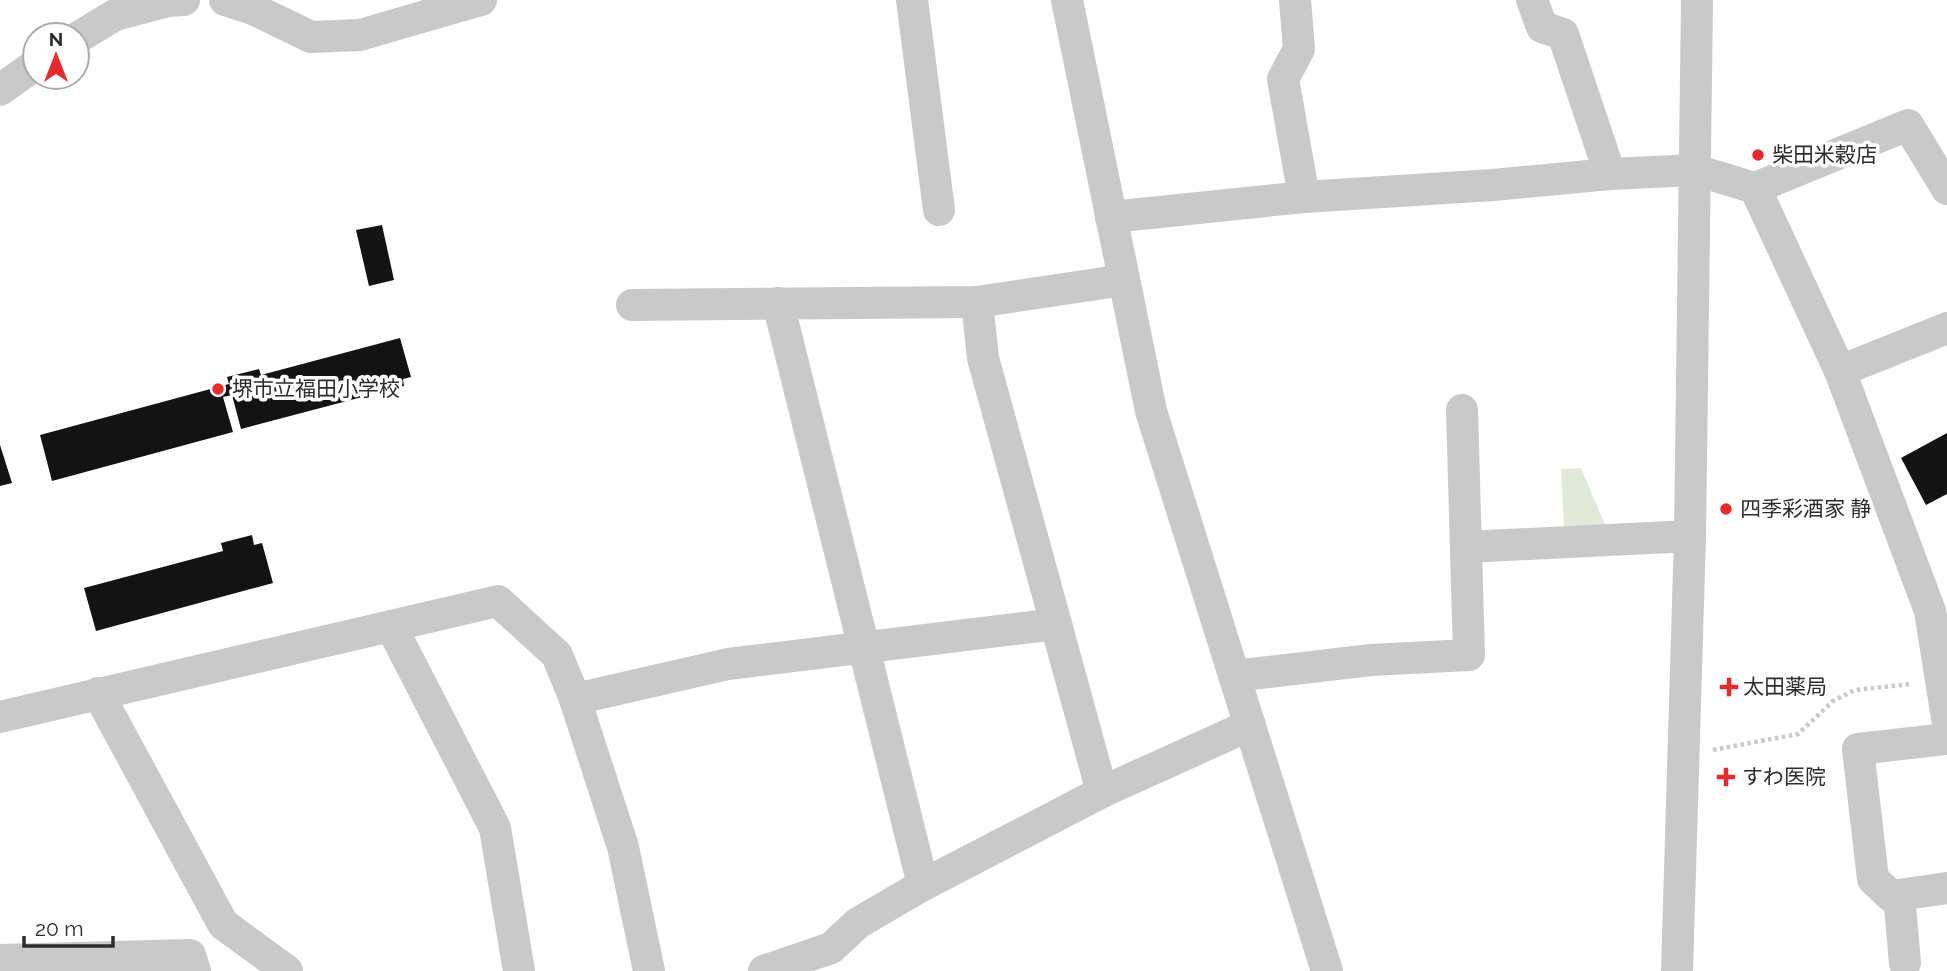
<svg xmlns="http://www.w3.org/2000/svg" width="1947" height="971" font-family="Raleway,'Noto Sans JP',sans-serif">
  <rect width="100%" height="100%" fill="#fff"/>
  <!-- green -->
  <polygon fill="#e1ead9" points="1581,468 1606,527 1564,530 1561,469"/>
  <!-- building -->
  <g fill="#131313">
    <polygon points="382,225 394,280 369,286 356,230"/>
    <polygon points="400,338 411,377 403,379 404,386 241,429 232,395 223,397 233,432 52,481 40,435 229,384 227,377 259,369 261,375"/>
    <polygon points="1947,433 1947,494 1926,505 1901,458"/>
    <polygon points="0,445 12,483 0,486"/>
    <polygon points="252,535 254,545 262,543 273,583 96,631 84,588 223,551 221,543"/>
  </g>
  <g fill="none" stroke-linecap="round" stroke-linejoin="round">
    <!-- path -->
    <polyline stroke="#c9c9c9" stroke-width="4.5" stroke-dasharray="3.5 3.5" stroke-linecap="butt" points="1713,750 1798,734 1833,701 1855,690 1911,684"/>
    <!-- minor -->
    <g stroke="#c9c9c9" stroke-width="32">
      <polyline points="225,0 253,9 311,37 360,35 481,0"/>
      <polyline points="912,0 939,210"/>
      <polyline points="1067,0 1151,411 1327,971"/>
      <polyline points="1295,0 1299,49 1283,79 1304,197"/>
      <polyline points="1532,0 1542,27 1563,34 1610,174"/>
      <polyline points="77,38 115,15 168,1 184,0"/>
      <polyline points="0,90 35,65"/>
      <polyline points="1755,188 1908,125 1947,189"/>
      <polyline points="1111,217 1304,197 1493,185 1610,174 1695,170 1755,188 1840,371 1930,611 1947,718"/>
      <polyline points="778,303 923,885"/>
      <polyline points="632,305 977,302 1124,280"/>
      <polyline points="1840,371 1947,328"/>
      <polyline points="1466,547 1690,536"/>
      <polyline points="1056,624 1102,792"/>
      <polyline points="391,626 495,828 519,971"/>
      <polyline points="1234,676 1371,660 1469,655 1462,410"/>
      <polyline points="98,693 223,924 287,971"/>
      <polyline points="575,699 728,664 1056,624 983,358 977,302"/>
      <polyline points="0,717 498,601 557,655 575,699 623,847 649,971"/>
      <polyline points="1947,739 1858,749 1873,879 1891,896 1947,888"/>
      <polyline points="1899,895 1905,963"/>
      <polyline points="0,960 190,955 195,971"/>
      <polyline points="764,971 831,948 858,923 923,885 1102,792 1250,725"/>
      <polyline points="1677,971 1690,536 1697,0"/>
    </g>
  </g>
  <!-- markers -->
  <g fill="#e62b2b" stroke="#fff" stroke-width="2.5">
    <circle cx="1758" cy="155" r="7"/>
    <circle cx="218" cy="389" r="7"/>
    <circle cx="1726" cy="509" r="7"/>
    <path d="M1725.5 676.5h7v7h7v7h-7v7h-7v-7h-7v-7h7z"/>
    <path d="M1722.5 766.5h7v7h7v7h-7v7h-7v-7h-7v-7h7z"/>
  </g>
  <g text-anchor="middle" stroke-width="7" stroke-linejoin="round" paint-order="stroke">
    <!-- poi labels -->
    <g font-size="21" fill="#2c2c2c" stroke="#fff" text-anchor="start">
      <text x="1772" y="162">柴田米穀店</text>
      <text x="232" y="396">堺市立福田小学校</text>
      <text x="1740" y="516">四季彩酒家 静</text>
      <text x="1743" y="694">太田薬局</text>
      <text x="1742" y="784">すわ医院</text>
    </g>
  </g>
  <!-- north arrow -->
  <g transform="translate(56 56)"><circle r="33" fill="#ffffff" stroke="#ababab" stroke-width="2"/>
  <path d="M0-5L12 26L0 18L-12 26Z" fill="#e62b2b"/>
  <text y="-10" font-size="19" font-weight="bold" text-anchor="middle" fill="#2c2c2c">N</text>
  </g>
  <!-- scale -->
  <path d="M24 936v10h89v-10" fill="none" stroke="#2c2c2c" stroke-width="3.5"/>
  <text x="35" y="936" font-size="21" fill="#2c2c2c" stroke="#ffffff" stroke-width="5" paint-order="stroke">20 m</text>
</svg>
